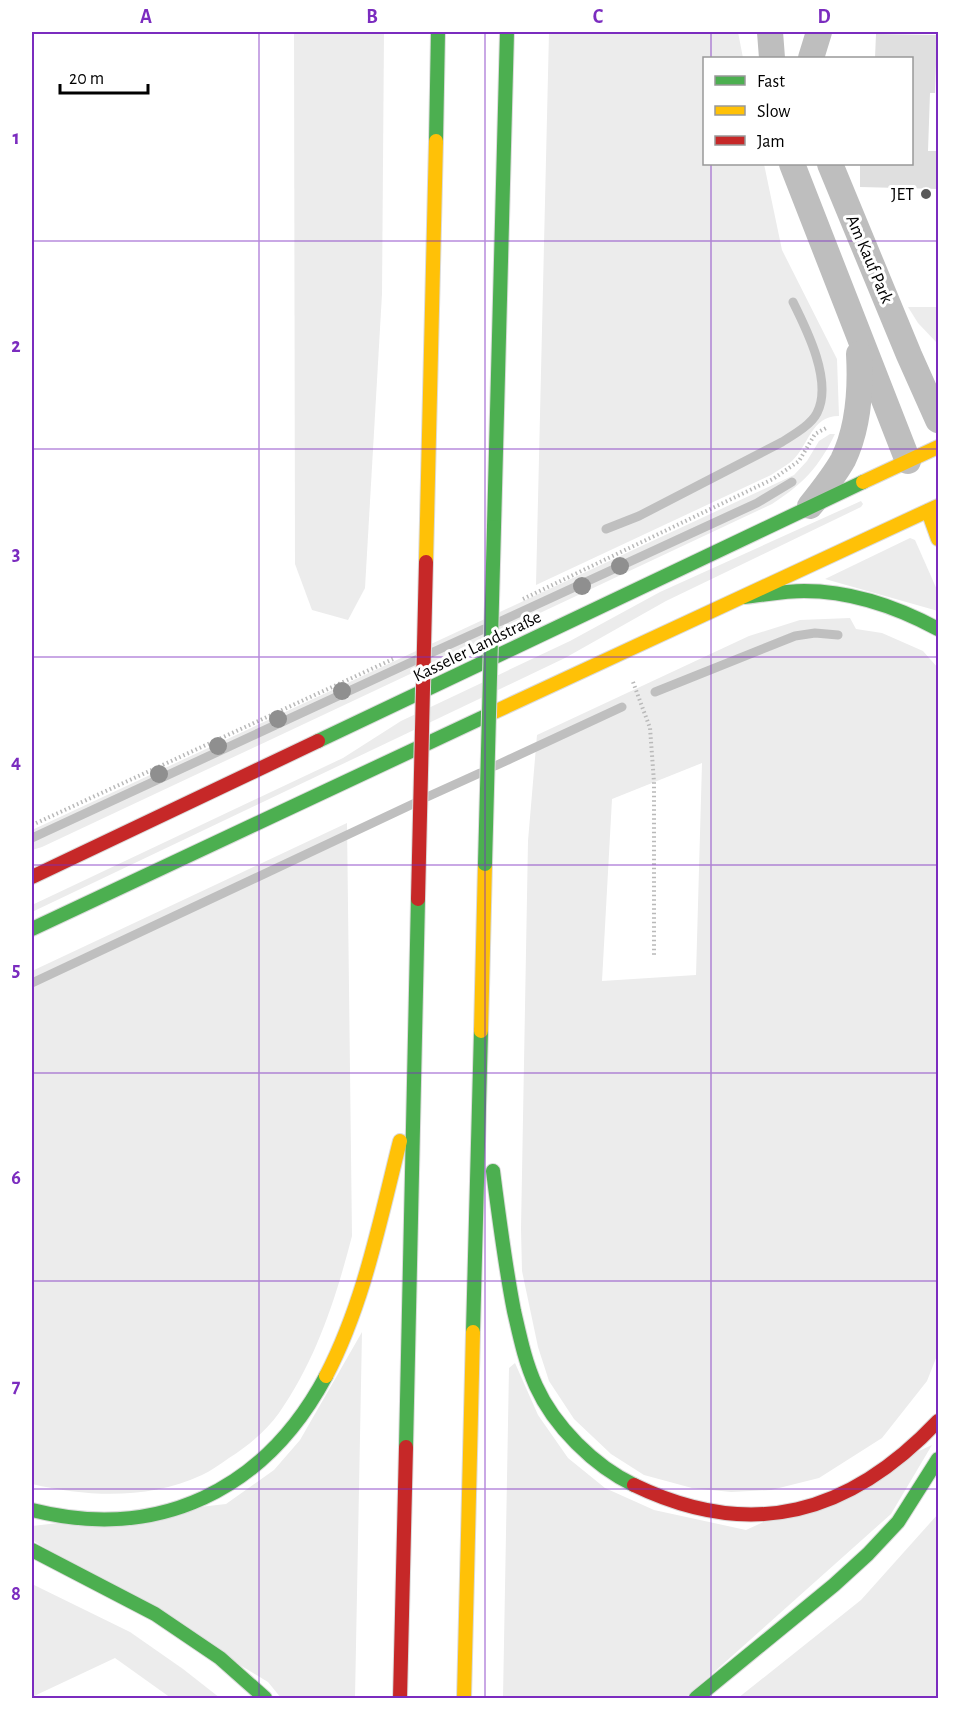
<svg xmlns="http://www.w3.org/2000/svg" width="970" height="1730" font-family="'Alegreya Sans',sans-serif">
  <rect width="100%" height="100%" fill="#fff"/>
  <!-- green -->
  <g fill="#ececec" fill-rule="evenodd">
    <polygon points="294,32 384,32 382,294 365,588 348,620 312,610 295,564"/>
    <path d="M549 32H738L743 58H704V164H764L782 250 837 359 839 416C811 416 809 445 792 461 786 466 778 470 771 475L536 585Z"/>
    <polygon points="908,307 938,307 938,344 918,323"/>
    <path d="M830 434H835C819 467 803 484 772 504L42 847 32 850V830L794 475 807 461 819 441Z"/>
    <polygon points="861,501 863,504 861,507 666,601 565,658 32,912 32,905 343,758 401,721 570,641 660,592"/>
    <polygon points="910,538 915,540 938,592 938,611 825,579"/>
    <path d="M850 618 856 629 882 633 923 651 938 668V1353L927 1381 882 1438 819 1478 771 1490 731 1492 692 1488 644 1475 611 1454 574 1419 549 1381 538 1347 522 1271 521 1229 528 841 537 735 749 636 800 620ZM702 763 696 975 602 981 612 799Z"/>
    <path d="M347 823 352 1236C336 1298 316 1360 279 1413 266 1431 248 1446 229 1458 220 1464 211 1471 202 1475 147 1500 89 1497 32 1484V971Z"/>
    <polygon points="362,1332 355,1698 281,1698 268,1682 32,1540 32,1526 226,1504 274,1470 300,1440"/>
    <polygon points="515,1363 538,1415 568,1458 605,1488 654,1510 746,1530 932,1445 891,1514 685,1698 503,1698 509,1368"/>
    <polygon points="938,1514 938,1698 738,1698 861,1600"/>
    <polygon points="32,1584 130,1632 183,1669 220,1698 171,1698 115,1658 32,1697"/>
  </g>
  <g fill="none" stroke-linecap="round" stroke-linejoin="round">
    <!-- stream -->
    <g stroke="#bfbfbf" stroke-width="9">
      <path d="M606 529 639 516 782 442C793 435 811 425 817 413 833 382 807 330 793 302"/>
      <polyline points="499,622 757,503 792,482"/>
      <polyline points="431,653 484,629"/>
      <polyline points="655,692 795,636 815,633 838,635"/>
      <polyline points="495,766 622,707"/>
      <polyline points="427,797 480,773"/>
      <polyline points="32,838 418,659"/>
      <polyline points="32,983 415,803"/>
    </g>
  </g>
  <!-- building -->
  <polygon fill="#dfdfdf" points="876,34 937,35 935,93 930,93 928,151 938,151 938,189 860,187 860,164 912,164 912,58 875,58"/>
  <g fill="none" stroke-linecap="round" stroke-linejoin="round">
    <!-- fast casing -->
    <g stroke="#dbdbdb" stroke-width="16">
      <g id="fast">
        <polyline points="436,141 438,32"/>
        <polyline points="494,527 507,32"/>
        <path d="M744 597C764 595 784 591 804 591 852 591 897 607 938 629"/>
        <polyline points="318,741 863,482"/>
        <polyline points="32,929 490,714"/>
        <path d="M493 1171C499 1218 505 1265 514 1311 520 1337 525 1362 536 1386 554 1426 594 1466 634 1485"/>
        <polyline points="473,1332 481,1031"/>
        <polyline points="406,1447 418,899"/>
        <path d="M32 1510C159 1542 265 1490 326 1376"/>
        <polyline points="32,1550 155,1614 220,1658 265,1698"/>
        <polyline points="696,1698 834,1585 868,1554 898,1522 938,1459"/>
      </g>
    </g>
    <!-- slow casing -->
    <g stroke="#dbdbdb" stroke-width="16">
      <g id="slow">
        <polyline points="863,482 938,447"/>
        <polyline points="928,511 938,539"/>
        <polyline points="426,562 436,141"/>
        <polyline points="490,714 938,506"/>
        <polyline points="481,1031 485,864"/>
        <path d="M326 1376C364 1303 380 1220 400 1141"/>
        <polyline points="464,1698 473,1332"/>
      </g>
    </g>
    <!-- jam casing -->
    <g stroke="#dbdbdb" stroke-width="16">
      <g id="jam">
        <polyline points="32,877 318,741"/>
        <path d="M634 1485C752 1542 850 1514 938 1421"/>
        <polyline points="400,1698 406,1447"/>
      </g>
    </g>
    <!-- path -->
    <g stroke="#b9b9b9" stroke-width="4" stroke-dasharray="1.5 3" stroke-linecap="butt">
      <polyline points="523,599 773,479 799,461 815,434 826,428"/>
      <polyline points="633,682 650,728 654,782 654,957"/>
      <polyline points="32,825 393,659"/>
    </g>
    <!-- street -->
    <g stroke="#bebebe" stroke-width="26">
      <polyline points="770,32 772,58"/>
      <polyline points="811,58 819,32"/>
      <polyline points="792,164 908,461"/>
      <polyline points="830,164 909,355 938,420"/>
      <path d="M810 506C822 491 834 476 843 460 859 427 861 389 859 354"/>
    </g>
    <!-- fast -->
    <use href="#fast" stroke="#4caf50" stroke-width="14"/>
    <!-- slow -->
    <use href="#slow" stroke="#ffc107" stroke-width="14"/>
    <!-- jam -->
    <use href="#jam" stroke="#c62828" stroke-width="14"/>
    <!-- fast-bridge casing -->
    <g stroke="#dbdbdb" stroke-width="16" stroke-linecap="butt">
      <polyline id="fast-bridge" points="485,864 494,527"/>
    </g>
    <!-- jam-bridge casing -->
    <g stroke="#dbdbdb" stroke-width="16" stroke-linecap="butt">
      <polyline id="jam-bridge" points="418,899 426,562"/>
    </g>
    <!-- fast-bridge -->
    <use href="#fast-bridge" stroke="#4caf50" stroke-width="14"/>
    <!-- jam-bridge -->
    <use href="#jam-bridge" stroke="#c62828" stroke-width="14"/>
  </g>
  <!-- trees -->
  <g fill="#8f8f8f">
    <circle cx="620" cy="566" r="9"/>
    <circle cx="582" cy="586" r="9"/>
    <circle cx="342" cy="691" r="9"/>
    <circle cx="278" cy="719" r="9"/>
    <circle cx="218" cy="746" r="9"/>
    <circle cx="159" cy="774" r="9"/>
  </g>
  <!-- grid -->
  <path fill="none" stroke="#7b2cbf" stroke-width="1.5" stroke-opacity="0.55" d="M259 32V1698M485 32V1698M711 32V58M711 164V1698M32 241H938M32 449H938M32 657H938M32 865H938M32 1073H938M32 1281H938M32 1489H938"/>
  <!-- markers -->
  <circle fill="#595959" stroke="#fff" stroke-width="2" cx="926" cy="194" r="6"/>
  <g text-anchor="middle" stroke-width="6" stroke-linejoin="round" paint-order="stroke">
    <!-- poi labels -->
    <g font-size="18" fill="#000" stroke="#fff" text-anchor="end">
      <text x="914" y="200">JET</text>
    </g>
    <!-- street labels -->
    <g font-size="18" fill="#000" stroke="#fff">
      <text transform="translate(870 259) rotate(67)" y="6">Am Kauf Park</text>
      <text transform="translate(477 646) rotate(-26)" y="6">Kasseler Landstraße</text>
    </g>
  </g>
  <!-- border -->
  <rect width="970" height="1730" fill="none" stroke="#ffffff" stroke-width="66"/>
  <!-- legend -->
  <rect x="703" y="57" width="210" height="108" fill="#ffffff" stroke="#999999" stroke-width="1.5"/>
  <rect x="715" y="76" width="30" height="9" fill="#4caf50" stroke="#999999" stroke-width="1.5"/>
  <text x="757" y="87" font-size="18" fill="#000000">Fast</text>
  <rect x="715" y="106" width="30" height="9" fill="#ffc107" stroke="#999999" stroke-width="1.5"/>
  <text x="757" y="117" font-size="18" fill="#000000">Slow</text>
  <rect x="715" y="136" width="30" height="9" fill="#c62828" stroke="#999999" stroke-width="1.5"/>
  <text x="757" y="147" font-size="18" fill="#000000">Jam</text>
  <!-- scale -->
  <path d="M60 84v9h88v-9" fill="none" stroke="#000000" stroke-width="3"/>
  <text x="69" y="84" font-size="18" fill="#000000" stroke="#ffffff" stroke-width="4.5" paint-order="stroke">20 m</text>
  <rect x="33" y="33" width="904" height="1664" fill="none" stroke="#7b2cbf" stroke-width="2"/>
  <g font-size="20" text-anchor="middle" font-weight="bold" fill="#7b2cbf">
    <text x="146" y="23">A</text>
    <text x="372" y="23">B</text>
    <text x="598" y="23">C</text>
    <text x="824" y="23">D</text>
    <text x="16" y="144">1</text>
    <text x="16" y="352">2</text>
    <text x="16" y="560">3</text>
    <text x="16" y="768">4</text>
    <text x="16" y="976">5</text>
    <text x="16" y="1184">6</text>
    <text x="16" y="1392">7</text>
    <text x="16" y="1600">8</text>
  </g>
</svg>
